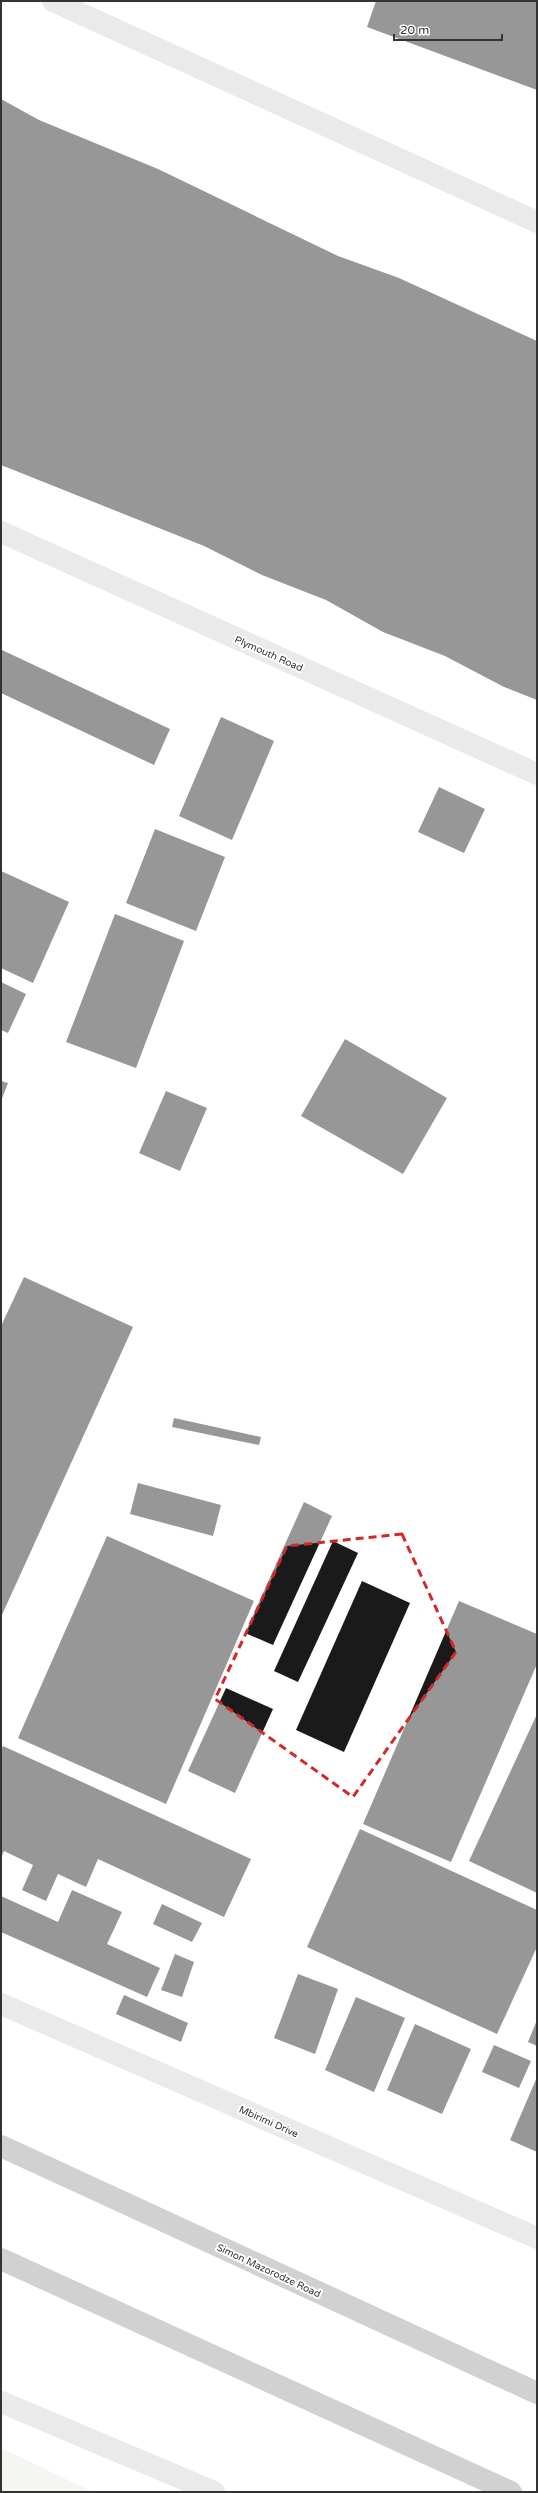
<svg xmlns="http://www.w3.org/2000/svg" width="538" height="2493" font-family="'Varela Round',sans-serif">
  <rect width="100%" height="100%" fill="#fff"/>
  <!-- green -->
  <polygon fill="#e6ecdf" points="1,2448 93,2492 1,2492"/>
  <!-- building -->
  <g fill="#1a1a1a">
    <polygon points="376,1 537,1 537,90 367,27"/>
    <polygon points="1,99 39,120 158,169 338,256 399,278 537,341 537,700 504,687 445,656 383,632 326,600 262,575 204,546 1,465"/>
    <polygon points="2,650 170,729 154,765 1,693"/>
    <polygon points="221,717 274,741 232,840 179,816"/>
    <polygon points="439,787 485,809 464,853 418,832"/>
    <polygon points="155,829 225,857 196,931 126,903"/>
    <polygon points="1,871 69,902 33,983 1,968"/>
    <polygon points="115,914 184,941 136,1068 66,1042"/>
    <polygon points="1,982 26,994 8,1033 1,1030"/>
    <polygon points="345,1039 447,1098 403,1174 301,1116"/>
    <polygon points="1,1081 8,1083 1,1101"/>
    <polygon points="166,1091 207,1108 180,1171 139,1153"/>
    <polygon points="24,1277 133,1327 1,1617 1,1326"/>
    <polygon points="174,1418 261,1437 259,1445 172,1427"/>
    <polygon points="138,1483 221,1505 213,1536 130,1514"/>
    <polygon points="304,1502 332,1516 273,1645 245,1633"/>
    <polygon points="107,1536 254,1601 166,1804 18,1738"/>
    <polygon points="333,1541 358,1553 298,1682 274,1671"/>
    <polygon points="362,1581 410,1603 344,1752 296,1730"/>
    <polygon points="459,1601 537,1634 537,1664 451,1862 363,1824"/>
    <polygon points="226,1688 273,1709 235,1793 188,1771"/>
    <polygon points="537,1714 537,1893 469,1861"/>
    <polygon points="3,1746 251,1859 224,1917 98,1859 86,1887 58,1874 46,1901 22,1890 33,1865 4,1851 1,1858 1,1751"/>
    <polygon points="360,1829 537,1910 537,1947 497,2034 307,1947"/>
    <polygon points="72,1890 122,1912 107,1944 160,1968 147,1997 1,1932 1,1896 58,1922"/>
    <polygon points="162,1904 202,1923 192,1942 153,1924"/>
    <polygon points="175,1954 194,1962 182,1997 161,1990"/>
    <polygon points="298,1974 338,1989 315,2054 274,2038"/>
    <polygon points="124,1995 188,2023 181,2042 116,2014"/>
    <polygon points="356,1997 405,2018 374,2092 325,2070"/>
    <polygon points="537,2020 537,2046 528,2042"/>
    <polygon points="415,2024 471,2049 442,2114 387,2090"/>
    <polygon points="494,2045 531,2061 519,2088 482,2072"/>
    <polygon points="537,2077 537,2152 510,2140"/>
  </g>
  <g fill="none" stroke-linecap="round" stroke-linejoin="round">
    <!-- lane -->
    <g stroke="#d0d0d0" stroke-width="22">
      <polyline points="53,1 537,222"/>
      <polyline points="1,2004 537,2238"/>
      <polyline points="1,2402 214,2492"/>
    </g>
    <!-- street -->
    <polyline stroke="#d0d0d0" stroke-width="22" points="1,532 537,774"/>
    <!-- highway -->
    <g stroke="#9a9a9a" stroke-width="22">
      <polyline points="1,2146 537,2393"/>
      <polyline points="1,2259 511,2492"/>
    </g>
  </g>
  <!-- marked area -->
  <path d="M0 0H538V2493H0ZM402 1534 456 1652 353 1797 215 1699 287 1546Z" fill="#fff" fill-opacity=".55" fill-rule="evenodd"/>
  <path fill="none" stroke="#d62828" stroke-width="3" stroke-dasharray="8 5" stroke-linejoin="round" d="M402 1534 456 1652 353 1797 215 1699 287 1546Z"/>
  <g text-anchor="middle" stroke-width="4" stroke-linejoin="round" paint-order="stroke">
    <!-- street labels -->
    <g font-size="10" fill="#333" stroke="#fff">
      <text transform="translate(269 653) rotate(24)" y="4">Plymouth Road</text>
      <text transform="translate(269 2121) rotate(24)" y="4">Mbirimi Drive</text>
      <text transform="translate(269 2270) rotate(25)" y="4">Simon Mazorodze Road</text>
    </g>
  </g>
  <!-- border -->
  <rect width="538" height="2493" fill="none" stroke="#333333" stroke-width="4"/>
  <!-- scale -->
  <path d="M394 34v6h108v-6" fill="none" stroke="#333333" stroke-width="2"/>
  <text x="400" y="34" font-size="12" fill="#333333" stroke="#ffffff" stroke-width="3" paint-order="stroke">20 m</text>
</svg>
